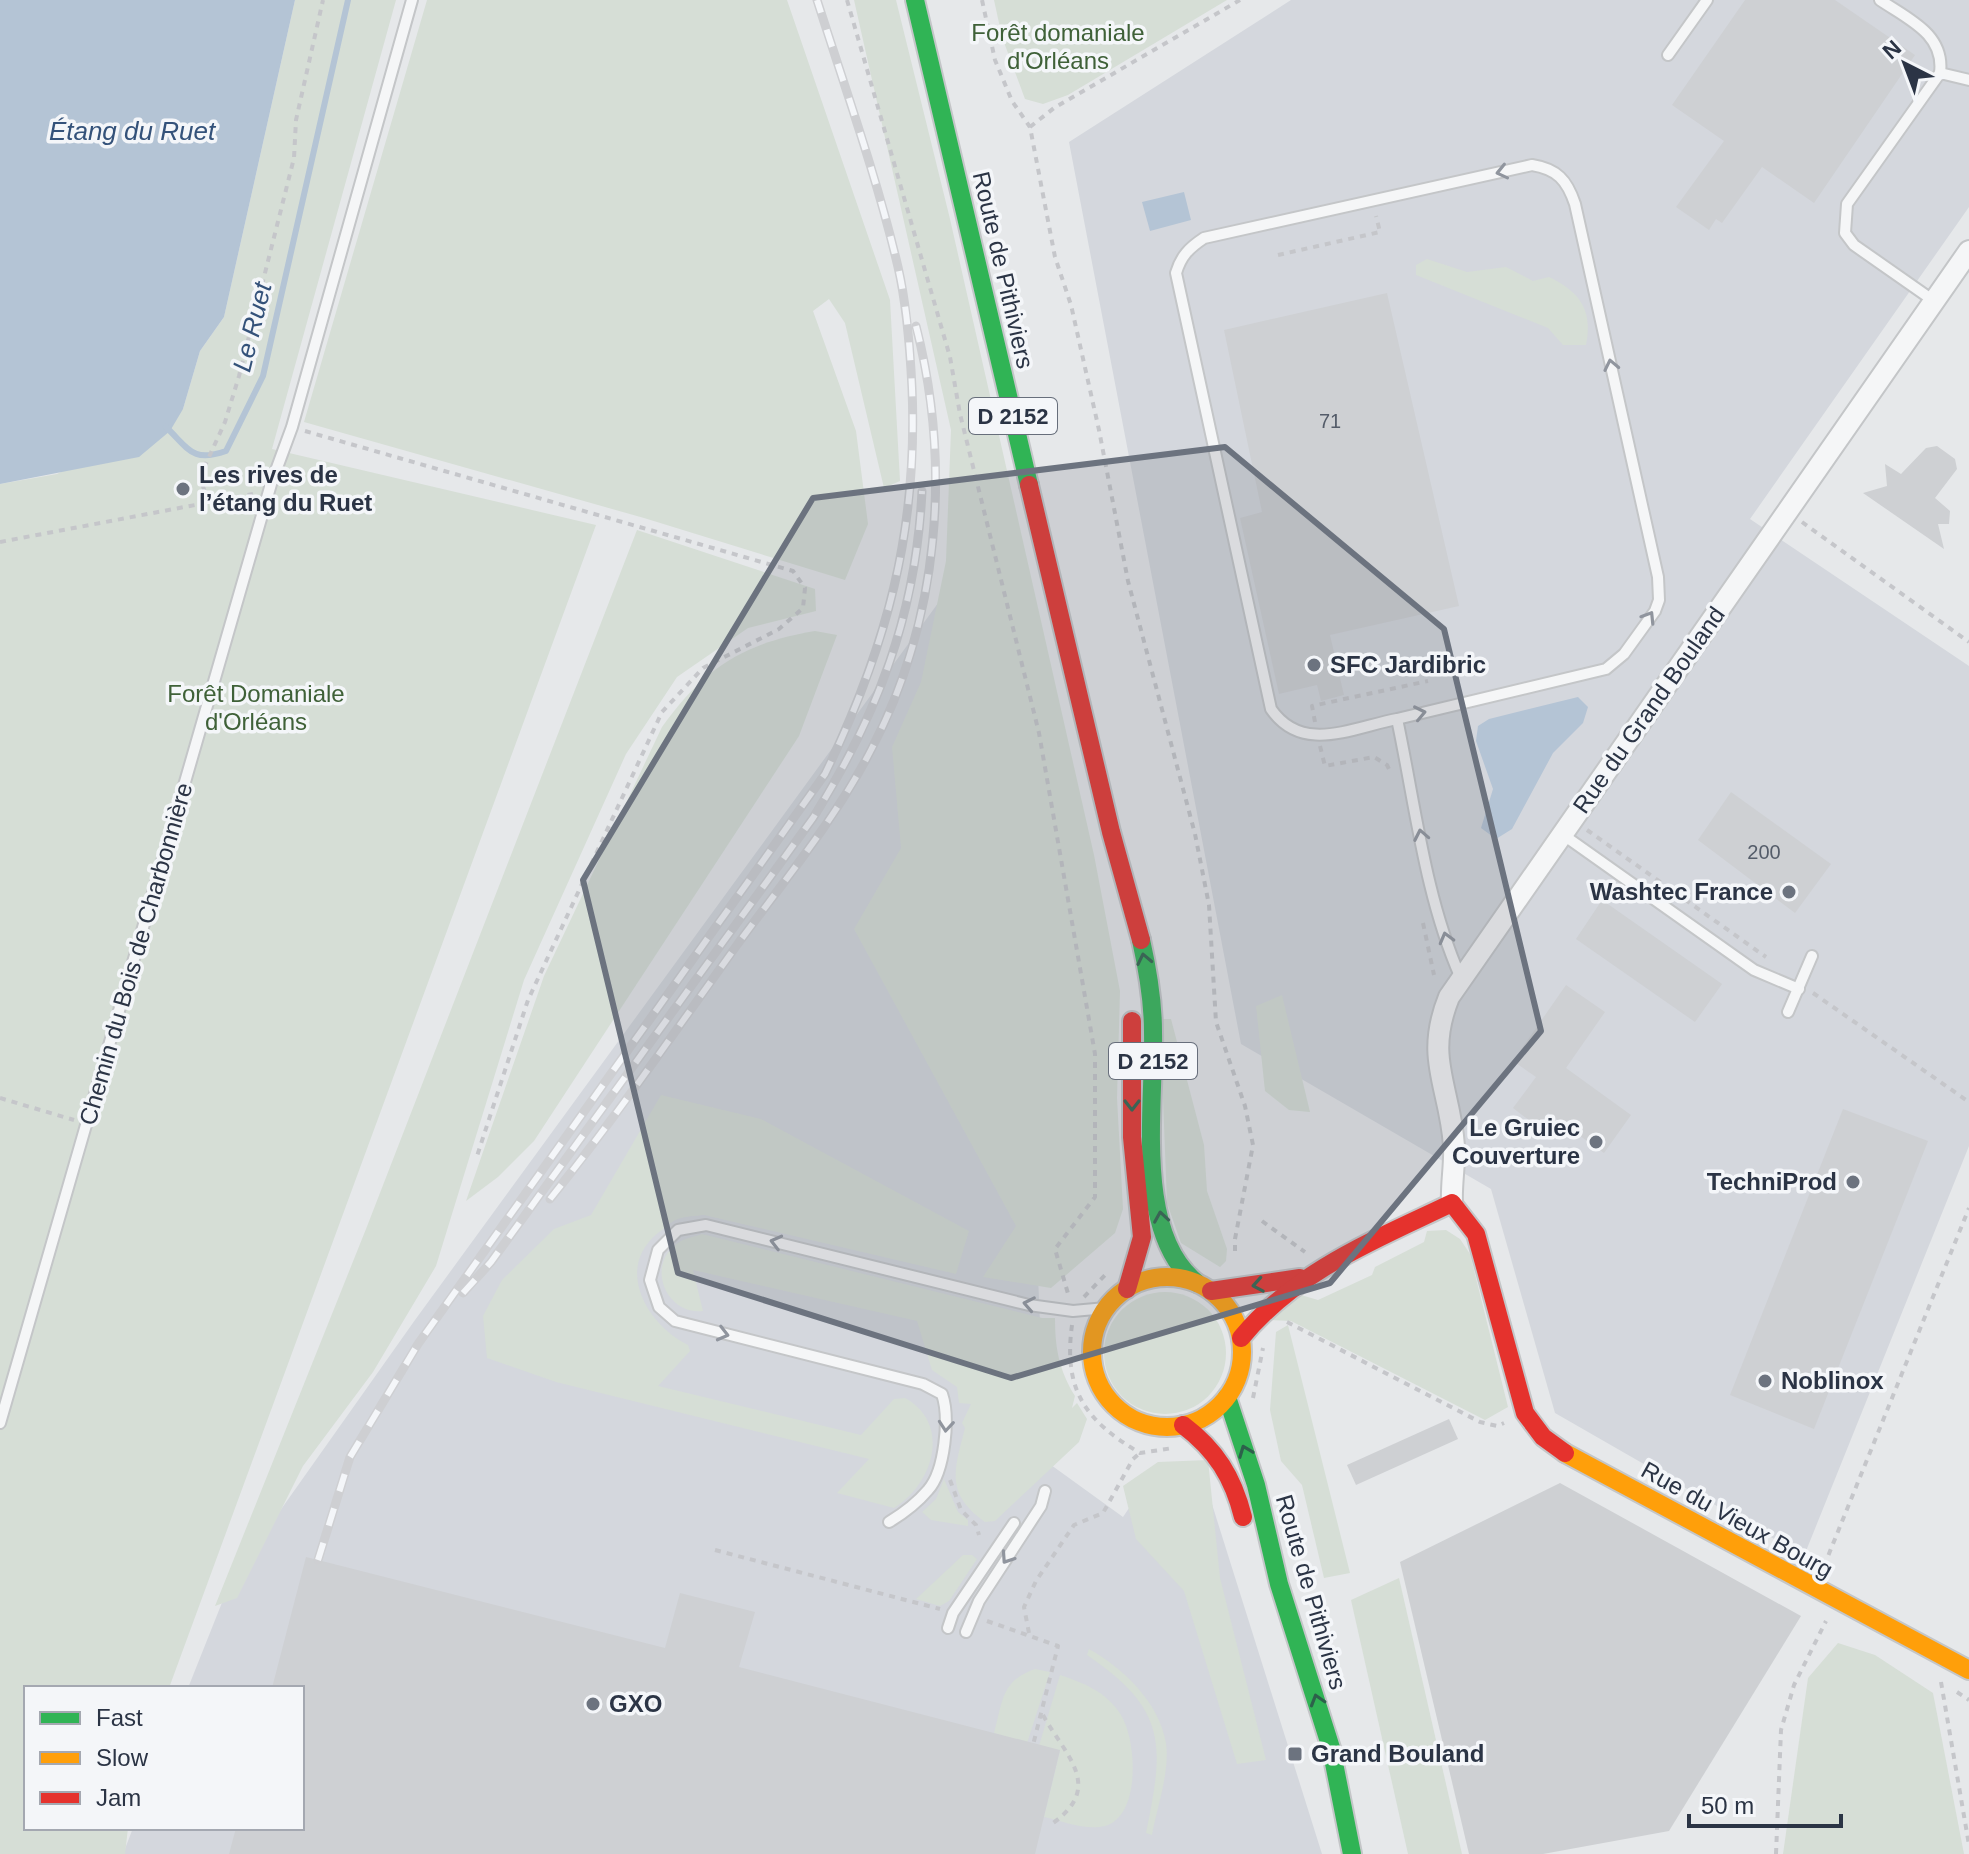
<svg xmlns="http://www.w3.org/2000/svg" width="1969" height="1854" font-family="Arial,sans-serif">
  <rect width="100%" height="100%" fill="#e6e8ea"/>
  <!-- built -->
  <g fill="#d4d7dd">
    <polygon points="1291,0 1969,0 1969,207 1750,519 1969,666 1969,1146 1804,1556 1555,1413 1491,1189 1241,1044 1069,142"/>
    <polygon points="1006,510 1042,1371 1066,1414 1040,1457 1123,1517 1156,1468 1200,1466 1322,1854 123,1854 133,1828 302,1828 302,1688 188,1688 231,1580 415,1320"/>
  </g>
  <!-- green -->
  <g fill="#d6ded6">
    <polygon points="295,0 396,0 272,449 596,525 169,1688 26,1688 26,1828 128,1828 125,1854 0,1854 0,484 57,474 183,409 200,351 224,317"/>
    <polygon points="427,0 787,0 890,300 900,481 884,488 845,323 829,299 813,311 856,431 868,524 845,580 644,518 304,422"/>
    <polygon points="854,0 896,0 950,219 1094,855 1120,991 1117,1098 1123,1209 1115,1233 1051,1288 983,1277 1016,1226 854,929 901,848 892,747 921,682 946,561 951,430"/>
    <polygon points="994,0 1227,0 1068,95 1043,104 1025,99 1002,37"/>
    <path d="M1427 259 1467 272 1506 267 1533 281 1549 277C1580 292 1593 310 1586 345H1563L1548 328 1416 275V265Z"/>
    <polygon points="637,530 815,589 816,611 748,628 677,677 626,754 524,980 436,1266 373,1372 303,1466 237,1598 215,1606 366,1229"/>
    <path d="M815 631 837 635 799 736 534 1141 498 1177 466 1201 544 976 662 727C705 667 744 643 815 631Z"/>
    <polygon points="1282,995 1310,1112 1289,1110 1265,1091 1256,1006"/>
    <polygon points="1160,1019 1171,1019 1204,1145 1207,1191 1227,1249 1226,1261 1220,1267 1181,1243 1167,1203"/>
    <path d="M661 1095 761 1119 969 1231 956 1274 704 1215C696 1216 686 1216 678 1219 671 1221 664 1229 658 1233 614 1268 647 1325 688 1345L690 1351 658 1386 861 1435 894 1399 905 1398C952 1424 933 1484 894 1508L837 1493 869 1459 556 1382 487 1358 483 1316 502 1280 554 1229 591 1215Z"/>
    <polygon points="1446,1230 1460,1239 1470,1254 1508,1407 1485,1420 1291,1321 1270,1320 1301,1295 1318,1300 1372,1275 1375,1267 1424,1242 1427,1231"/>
    <path d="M702 1234 1042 1318H1055C1055 1348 1059 1370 1075 1396L1072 1408 1077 1403 1087 1419 1079 1442 995 1521 985 1522C945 1493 954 1471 965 1428L962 1423 971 1404 959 1403 957 1387 932 1370 917 1321 693 1270 703 1311C666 1315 645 1265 678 1243 684 1238 695 1237 702 1234Z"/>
    <circle cx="1165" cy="1353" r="61"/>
    <polygon points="1288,1325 1350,1573 1324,1578 1302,1485 1281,1461 1270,1410 1276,1332"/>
    <polygon points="1208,1460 1220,1578 1266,1760 1237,1764 1184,1591 1136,1539 1123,1486 1158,1462"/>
    <polygon points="944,1479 958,1512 968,1520 968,1526 931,1520 922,1512 936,1499"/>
    <polygon points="963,1555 972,1555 977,1559 949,1601 940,1606 916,1599"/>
    <polygon points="1399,1578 1462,1854 1408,1854 1351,1600"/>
    <polygon points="1838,1643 1875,1655 1933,1693 1964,1854 1783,1854 1808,1678"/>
    <path d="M1089 1649C1123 1668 1159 1702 1166 1743 1170 1772 1157 1807 1152 1835L1146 1833C1164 1745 1168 1710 1087 1655Z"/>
    <path d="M1035 1669 1050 1672 1027 1743 994 1733C1003 1701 1001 1681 1035 1669Z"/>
    <path d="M1060 1675C1084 1683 1107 1692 1121 1715 1137 1741 1141 1816 1105 1826 1086 1831 1063 1821 1044 1817L1060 1751 1039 1746Z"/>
  </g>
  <!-- water -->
  <g fill="#b4c4d5">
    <polygon points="0,0 295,0 224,317 200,351 183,409 170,431 139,457 0,484"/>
    <polygon points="1184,192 1191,220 1150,231 1142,202"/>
    <polygon points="1578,697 1588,707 1583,723 1553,753 1512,829 1496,839 1481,828 1493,789 1476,741 1478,726 1489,719"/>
  </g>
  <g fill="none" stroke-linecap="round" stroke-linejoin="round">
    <!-- stream -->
    <path stroke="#b4c4d5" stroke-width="6" d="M166 427C189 449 192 463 226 451L263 376 348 0"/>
  </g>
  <!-- building -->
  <g fill="#ced0d3">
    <polygon points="1745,0 1835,0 1915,55 1814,203 1762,167 1722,223 1716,219 1709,230 1676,207 1724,141 1672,105"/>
    <polygon points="1387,293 1459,606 1330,635 1344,695 1321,701 1317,685 1279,694 1240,518 1262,512 1224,330"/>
    <polygon points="1937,446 1955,459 1957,469 1935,498 1950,511 1949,524 1938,524 1944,549 1863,493 1887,486 1885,464 1901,474 1926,448"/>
    <polygon points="1731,792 1831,864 1795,913 1698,840"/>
    <polygon points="1602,900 1722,984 1695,1022 1576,939"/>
    <polygon points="1566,985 1605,1012 1566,1068 1631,1115 1604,1153 1548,1113 1538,1127 1513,1108 1536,1077 1513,1061"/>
    <polygon points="1843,1109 1928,1141 1814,1429 1730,1395"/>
    <polygon points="1449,1419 1458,1439 1356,1485 1347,1465"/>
    <polygon points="1560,1483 1801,1616 1669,1831 1543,1854 1469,1854 1400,1562"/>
    <polygon points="306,1557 665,1648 680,1593 755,1612 739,1667 1060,1750 1035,1854 229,1854 236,1828 302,1828 302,1688 272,1688"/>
  </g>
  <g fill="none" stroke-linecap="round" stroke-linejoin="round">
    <!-- lane casing -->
    <g stroke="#c4c6c8" stroke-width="14">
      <g id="lane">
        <path d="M1880 0C1908 19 1945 34 1940 73L1847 204 1845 233 1854 245 1934 301"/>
        <polyline points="1668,55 1707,0"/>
        <polyline points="1940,73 1969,80"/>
        <path d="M1397 719C1351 728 1302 754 1271 709L1176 273C1181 256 1189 248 1204 238L1532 165C1557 169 1567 180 1575 204L1658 577 1659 600 1655 611 1624 654 1606 669 1397 719C1415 803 1425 897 1460 976"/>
        <polyline points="1562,834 1754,970 1799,989"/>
        <polyline points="1788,1012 1812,956"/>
        <polyline points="0,1423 271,484 292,427 412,0"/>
        <path d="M889 1522C904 1513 917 1503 928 1490 945 1471 950 1417 942 1394L923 1384 675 1321 659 1307 650 1280 658 1250 678 1230 706 1225 1029 1305 1073 1311 1106 1308"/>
        <polyline points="948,1628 953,1613 1014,1523"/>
        <polyline points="966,1632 979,1601 1041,1506 1045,1491"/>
      </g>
    </g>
    <!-- street casing -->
    <g stroke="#c4c6c8" stroke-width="24">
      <path id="street" d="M1452 1203C1451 1184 1455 1165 1454 1146 1450 1086 1424 1059 1449 997L1969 251"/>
    </g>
    <!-- fast casing -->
    <g stroke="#c4c6c8" stroke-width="22">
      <g id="fast">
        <polyline points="915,0 1029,485"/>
        <path d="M1141 940C1148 971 1153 1001 1153 1032 1155 1105 1133 1233 1197 1283"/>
        <polyline points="1227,1397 1256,1485 1279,1584 1331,1748 1352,1854"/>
      </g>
    </g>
    <!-- slow casing -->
    <g stroke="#c4c6c8" stroke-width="22">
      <g id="slow">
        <circle cx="1167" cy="1352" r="75"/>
        <polyline points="1565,1453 1969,1670"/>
      </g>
    </g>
    <!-- jam casing -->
    <g stroke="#c4c6c8" stroke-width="22">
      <g id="jam">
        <polyline points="1029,485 1111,832 1141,940"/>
        <polyline points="1127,1289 1142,1237 1132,1137 1132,1021"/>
        <polyline points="1211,1291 1300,1278"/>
        <path d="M1241 1338C1297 1270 1375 1240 1452 1203L1476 1234 1525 1413 1543 1437 1565 1453"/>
        <path d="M1183 1425C1216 1450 1233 1477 1243 1517"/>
      </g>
    </g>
    <!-- path -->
    <g stroke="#c5c6ca" stroke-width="4" stroke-dasharray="6 6" stroke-linecap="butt">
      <polyline points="847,0 950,357 960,414 1039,733 1095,1054 1095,1197 1055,1249 1069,1297"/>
      <polyline points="982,0 995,60 1012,101 1030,127 1055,257 1071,305 1099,430 1128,581 1195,834 1209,905 1216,1022 1245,1106 1253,1145 1235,1239 1235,1257"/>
      <polyline points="1030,127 1054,108 1240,0"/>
      <polyline points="1278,255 1380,232 1376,216"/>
      <polyline points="305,431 793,571 805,588 803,608 779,629 703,668 662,712 528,1000 477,1156"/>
      <polyline points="208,502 201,480 203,470 225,422 239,376 294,158 296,120 323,0"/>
      <polyline points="1802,522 1969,642"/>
      <polyline points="0,542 253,494"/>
      <polyline points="1315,722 1312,706 1428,681"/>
      <polyline points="1320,746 1325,766 1374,757 1387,765 1391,773"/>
      <polyline points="1587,830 1766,957"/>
      <polyline points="1423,923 1434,975"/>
      <polyline points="1813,993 1969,1102"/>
      <polyline points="0,1098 74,1120"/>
      <polyline points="1262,1221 1305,1252"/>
      <polyline points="1084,1297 1106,1274"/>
      <polyline points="1287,1322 1480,1422 1497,1426 1504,1423"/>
      <path d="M1072 1325C1063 1391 1086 1421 1140 1453L1173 1448"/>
      <polyline points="1253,1398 1263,1348"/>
      <polyline points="950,1480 961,1510 976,1525 979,1535"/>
      <polyline points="715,1550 940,1609"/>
      <polyline points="1824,1566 1969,1208"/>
      <polyline points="987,1621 1058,1646 1033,1745"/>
      <polyline points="1029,1633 1024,1607 1036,1581 1074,1525 1103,1513 1133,1459 1140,1453"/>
      <polyline points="1941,1682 1969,1845"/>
      <polyline points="1957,1692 1969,1700"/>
      <path d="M1043 1715C1064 1754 1105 1786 1053 1823"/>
      <polyline points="1776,1854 1781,1730 1794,1685 1826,1621"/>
    </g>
    <!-- lane -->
    <use href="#lane" stroke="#f5f6f7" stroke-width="10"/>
    <!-- street -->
    <use href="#street" stroke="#f5f6f7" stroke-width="20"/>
    <!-- fast -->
    <use href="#fast" stroke="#30b455" stroke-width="18"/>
    <!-- slow -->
    <use href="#slow" stroke="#ff9f0a" stroke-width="18"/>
    <!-- jam -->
    <use href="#jam" stroke="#e5322d" stroke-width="18"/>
    <!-- rail casing -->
    <g stroke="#cecfd2" stroke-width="9">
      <g id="rail">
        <path d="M550 1199C616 1117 676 1030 737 945 783 882 835 820 871 750 939 620 952 467 916 326"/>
        <path d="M463 1293 491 1262 813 818C878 714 916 615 922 491"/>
        <path d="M318 1560 350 1457 418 1344 825 774C887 646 918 531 912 388 910 348 907 306 898 267 877 177 845 88 817 0"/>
      </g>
    </g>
    <!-- rail -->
    <use href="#rail" stroke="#f4f6f9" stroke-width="6" stroke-dasharray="18" stroke-linecap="butt"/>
  </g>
  <!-- one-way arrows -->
  <defs><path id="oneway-chevron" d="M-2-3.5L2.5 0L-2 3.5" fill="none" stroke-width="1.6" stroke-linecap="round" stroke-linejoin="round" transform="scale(2)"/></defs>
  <g stroke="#90959e">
    <use href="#oneway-chevron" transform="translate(1502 172) rotate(167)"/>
    <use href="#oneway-chevron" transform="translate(1611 365) rotate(-102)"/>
    <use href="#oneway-chevron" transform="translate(1649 617) rotate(-58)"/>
    <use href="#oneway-chevron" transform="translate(1420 713) rotate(-12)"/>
    <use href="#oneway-chevron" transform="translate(1421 835) rotate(-101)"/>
    <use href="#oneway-chevron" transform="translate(1446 938) rotate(-105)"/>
    <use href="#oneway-chevron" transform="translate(776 1242) rotate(-166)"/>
    <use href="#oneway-chevron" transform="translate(1029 1304) rotate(-169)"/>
    <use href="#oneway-chevron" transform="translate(723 1334) rotate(14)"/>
    <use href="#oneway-chevron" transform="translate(946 1426) rotate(95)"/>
    <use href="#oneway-chevron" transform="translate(1007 1558) rotate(124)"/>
  </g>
  <g stroke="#2d614b">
    <use href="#oneway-chevron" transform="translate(1144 959) rotate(-102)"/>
    <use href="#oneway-chevron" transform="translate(1132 1105) rotate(90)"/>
    <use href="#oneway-chevron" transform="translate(1161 1217) rotate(-99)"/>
    <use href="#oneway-chevron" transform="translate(1258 1285) rotate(170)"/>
    <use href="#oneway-chevron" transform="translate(1245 1451) rotate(-111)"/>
    <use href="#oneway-chevron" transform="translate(1317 1700) rotate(-107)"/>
  </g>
  <!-- marked area -->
  <path fill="#6c737f" fill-opacity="0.2" stroke="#6c737f" stroke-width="6" stroke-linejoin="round" d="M1225 447 1444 629 1541 1031 1330 1283 1011 1378 678 1273 583 880 813 498Z"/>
  <!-- markers -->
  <g fill="#6c737f" stroke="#f4f6f9" stroke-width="3">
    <circle cx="183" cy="489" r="8"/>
    <circle cx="1314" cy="665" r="8"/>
    <circle cx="1789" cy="892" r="8"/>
    <circle cx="1596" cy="1142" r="8"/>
    <circle cx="1853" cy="1182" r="8"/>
    <circle cx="1765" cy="1381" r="8"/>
    <circle cx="593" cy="1704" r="8"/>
    <rect x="1287" y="1746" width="16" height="16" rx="4"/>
  </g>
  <g text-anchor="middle" stroke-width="7" stroke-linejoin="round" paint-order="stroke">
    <!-- number labels -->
    <g font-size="20" fill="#545c69">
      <text x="1330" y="428">71</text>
      <text x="1764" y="859">200</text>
    </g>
    <!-- shield labels -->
    <g fill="#f4f6f9" stroke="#676e7b" stroke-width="2">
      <rect x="969" y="398" width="88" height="36" rx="6"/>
      <rect x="1109" y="1043" width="88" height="36" rx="6"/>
    </g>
    <g font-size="22" font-weight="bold" fill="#2b3445">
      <text x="1013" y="424">D 2152</text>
      <text x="1153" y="1069">D 2152</text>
    </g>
    <!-- park labels -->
    <g font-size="24" fill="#3f6138" stroke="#f4f6f9">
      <text x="1058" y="41">Forêt domaniale<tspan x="1058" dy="28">d'Orléans</tspan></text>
      <text x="256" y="702">Forêt Domaniale<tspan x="256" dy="28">d'Orléans</tspan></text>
    </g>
    <!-- street labels -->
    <g font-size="24" fill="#2b3445" stroke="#f4f6f9">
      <text transform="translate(1003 270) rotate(77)" y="8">Route de Pithiviers</text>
      <text transform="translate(1649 710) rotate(-55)" y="8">Rue du Grand Bouland</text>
      <text transform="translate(136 954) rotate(-74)" y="8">Chemin du Bois de Charbonnière</text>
      <text transform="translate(1737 1520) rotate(29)" y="8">Rue du Vieux Bourg</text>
      <text transform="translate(1311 1592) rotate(74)" y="8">Route de Pithiviers</text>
    </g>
    <!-- poi labels -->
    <g font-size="24" font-weight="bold" fill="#2b3445" stroke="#f4f6f9" text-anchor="start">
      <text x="199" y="483">Les rives de<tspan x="199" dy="28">l’étang du Ruet</tspan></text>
      <text x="1330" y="673">SFC Jardibric</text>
      <text x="1773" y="900" text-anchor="end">Washtec France</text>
      <text x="1580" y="1136" text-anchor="end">Le Gruiec<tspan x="1580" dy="28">Couverture</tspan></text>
      <text x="1837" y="1190" text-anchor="end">TechniProd</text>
      <text x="1781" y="1389">Noblinox</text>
      <text x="609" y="1712">GXO</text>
      <text x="1311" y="1762">Grand Bouland</text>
    </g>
    <!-- water labels -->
    <g font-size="26" font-style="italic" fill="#34527a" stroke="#f4f6f9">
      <text x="132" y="140">Étang du Ruet</text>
      <text transform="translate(252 327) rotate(-76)" y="9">Le Ruet</text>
    </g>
  </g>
  <!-- legend -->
  <rect x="24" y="1686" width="280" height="144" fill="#f4f6f9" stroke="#a4a8b1" stroke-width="2"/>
  <rect x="40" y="1712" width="40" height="12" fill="#30b455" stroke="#a4a8b1" stroke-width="2"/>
  <text x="96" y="1726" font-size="24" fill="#2b3445">Fast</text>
  <rect x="40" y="1752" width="40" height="12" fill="#ff9f0a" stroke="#a4a8b1" stroke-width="2"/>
  <text x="96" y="1766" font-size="24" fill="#2b3445">Slow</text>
  <rect x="40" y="1792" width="40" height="12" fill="#e5322d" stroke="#a4a8b1" stroke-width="2"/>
  <text x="96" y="1806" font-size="24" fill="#2b3445">Jam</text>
  <!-- north arrow -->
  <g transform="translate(1905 64) rotate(318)" stroke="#f4f6f9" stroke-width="6" paint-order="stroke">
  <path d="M0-6L14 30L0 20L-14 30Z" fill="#2b3445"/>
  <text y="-12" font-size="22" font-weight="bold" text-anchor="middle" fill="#2b3445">N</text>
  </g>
  <!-- scale -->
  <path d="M1689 1814v12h152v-12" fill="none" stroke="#2b3445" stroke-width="4"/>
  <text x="1701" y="1814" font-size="24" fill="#2b3445" stroke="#f4f6f9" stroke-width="6" paint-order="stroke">50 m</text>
</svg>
